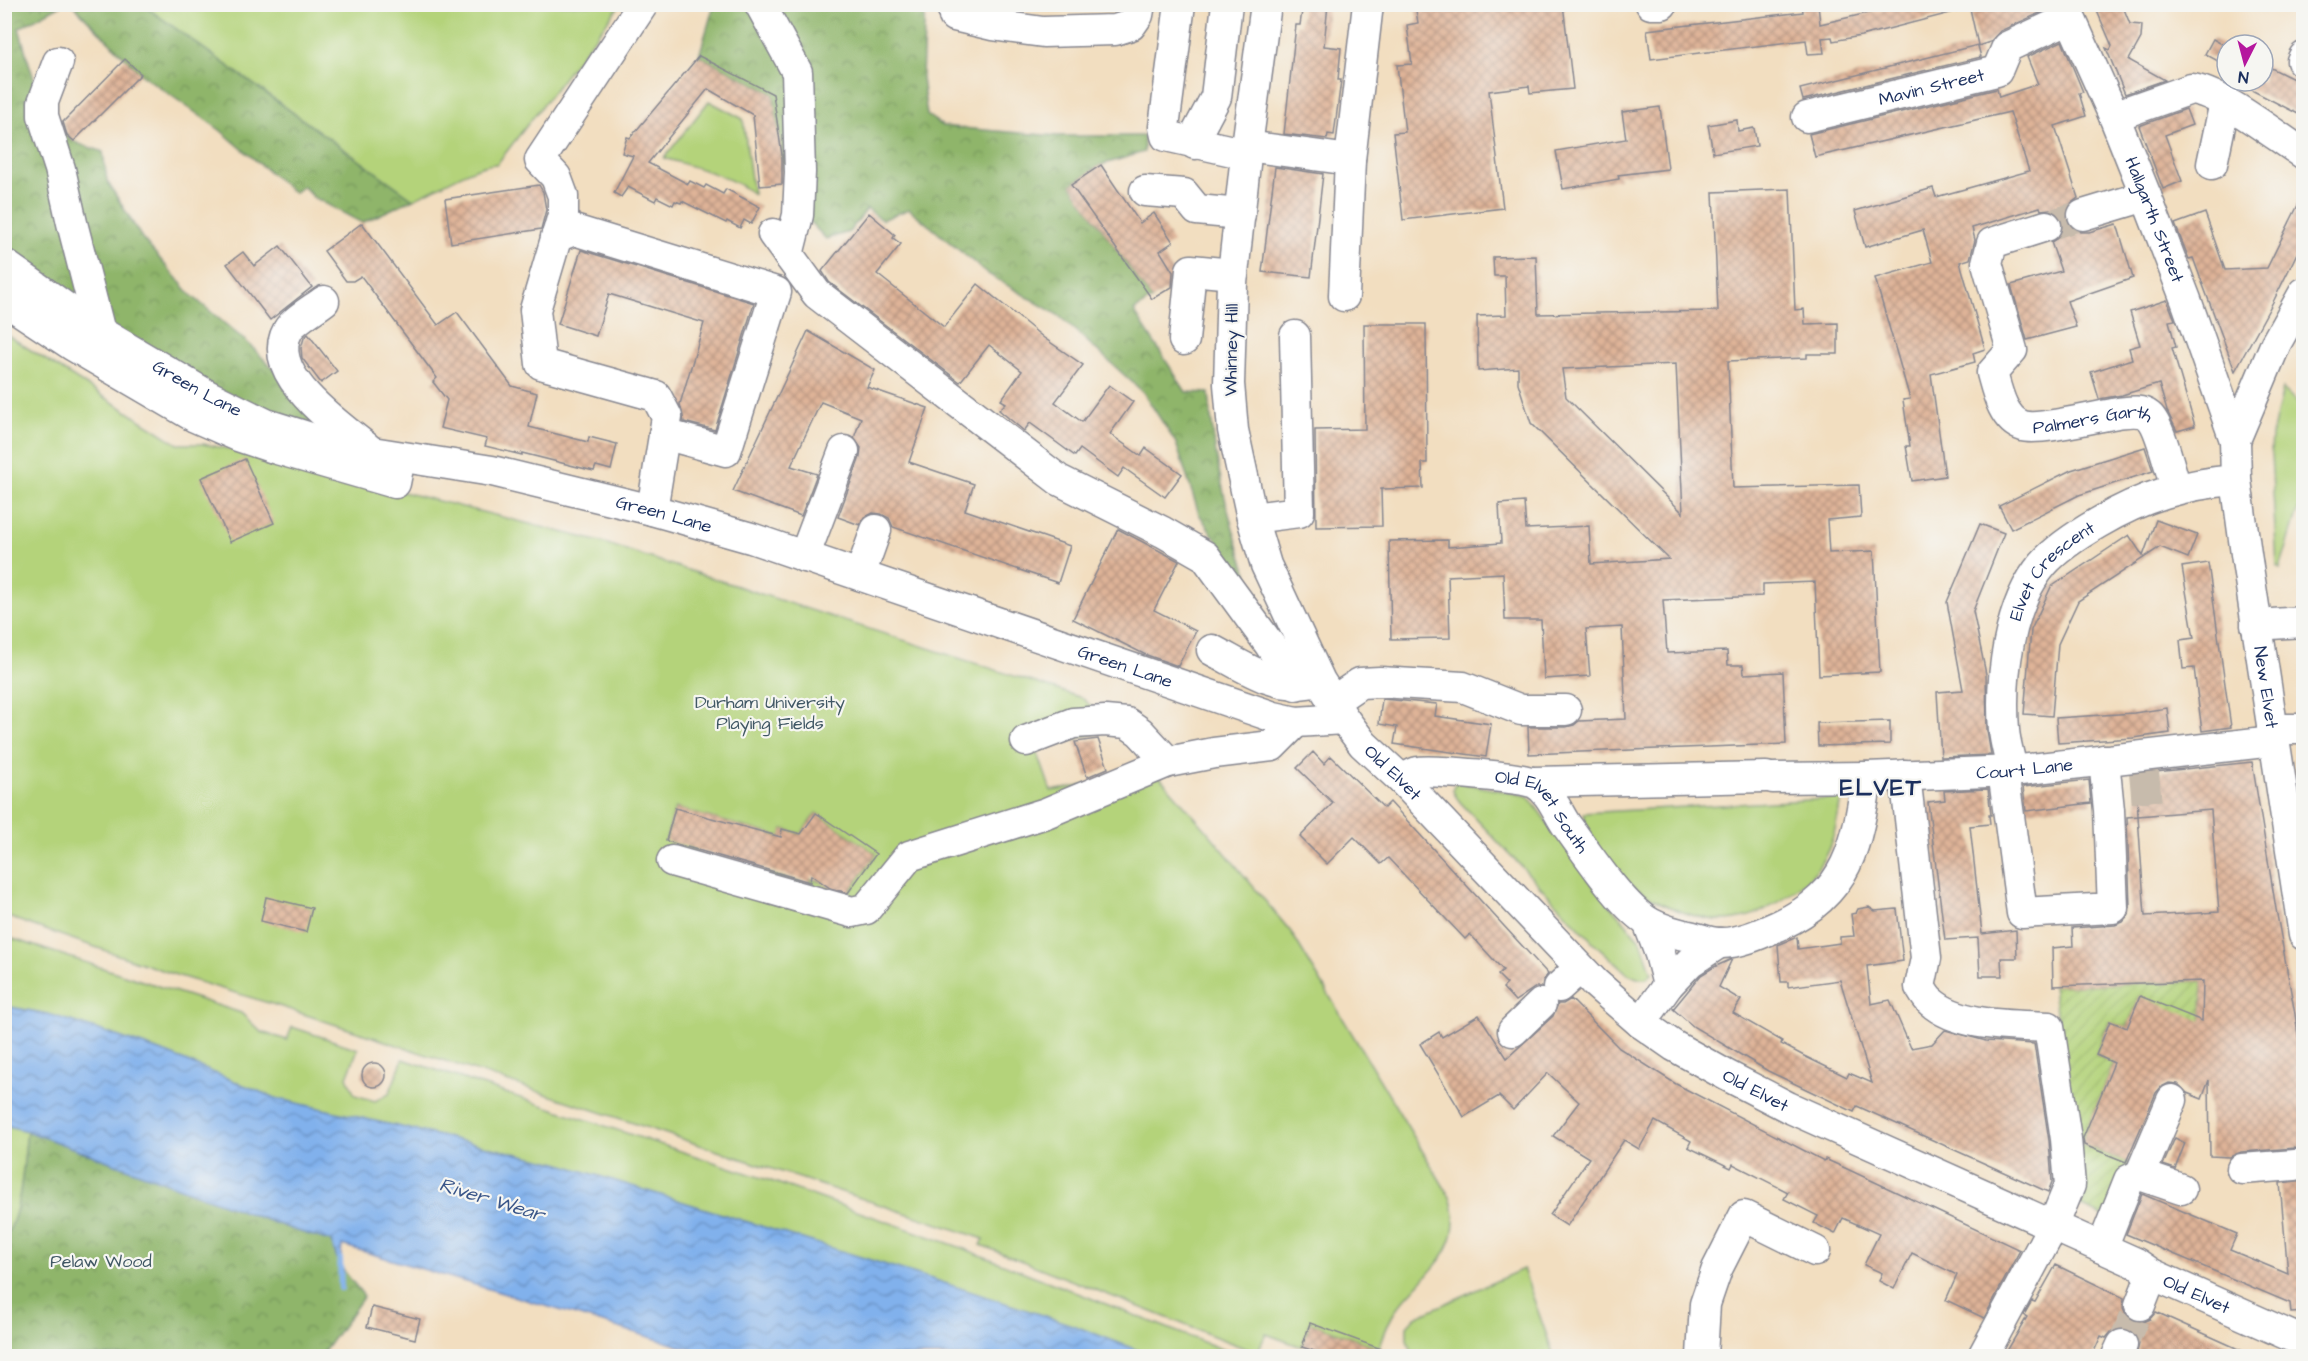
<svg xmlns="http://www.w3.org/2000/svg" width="2308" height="1361" font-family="'Architects Daughter',sans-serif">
  <defs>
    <pattern id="forest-crowns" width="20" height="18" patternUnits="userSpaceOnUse" patternTransform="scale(1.5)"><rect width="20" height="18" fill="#8fb56a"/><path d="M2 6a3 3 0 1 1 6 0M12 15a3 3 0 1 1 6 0" fill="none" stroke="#74945a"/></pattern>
    <pattern id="garden-furrows" width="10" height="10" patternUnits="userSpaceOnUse" patternTransform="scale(1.5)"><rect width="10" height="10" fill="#b4d37a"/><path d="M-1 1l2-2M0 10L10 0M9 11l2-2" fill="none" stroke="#9ab56c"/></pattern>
    <pattern id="water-waves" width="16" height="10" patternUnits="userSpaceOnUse" patternTransform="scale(1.5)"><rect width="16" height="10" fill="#81b1ec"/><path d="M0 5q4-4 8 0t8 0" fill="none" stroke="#6990c2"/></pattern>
    <pattern id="building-cross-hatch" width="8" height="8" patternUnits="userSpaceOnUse" patternTransform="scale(1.5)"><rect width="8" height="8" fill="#dfb498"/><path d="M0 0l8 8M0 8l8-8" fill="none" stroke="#b4937f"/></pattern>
  </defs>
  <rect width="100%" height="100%" fill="#f6f6f2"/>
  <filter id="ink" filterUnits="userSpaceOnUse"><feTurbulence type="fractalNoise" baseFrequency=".0167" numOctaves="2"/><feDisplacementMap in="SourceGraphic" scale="12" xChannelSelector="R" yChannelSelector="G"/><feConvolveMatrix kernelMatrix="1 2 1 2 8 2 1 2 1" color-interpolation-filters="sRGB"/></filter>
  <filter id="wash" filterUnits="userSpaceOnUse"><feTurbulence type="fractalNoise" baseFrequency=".008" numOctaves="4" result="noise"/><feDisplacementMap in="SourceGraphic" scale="24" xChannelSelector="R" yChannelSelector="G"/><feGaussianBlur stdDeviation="1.35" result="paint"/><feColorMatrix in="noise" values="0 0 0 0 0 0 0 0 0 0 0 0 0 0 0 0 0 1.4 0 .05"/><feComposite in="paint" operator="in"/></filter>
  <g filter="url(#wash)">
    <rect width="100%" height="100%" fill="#f2dec0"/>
    <!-- green -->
    <g fill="#b4d37a" stroke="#68816c" stroke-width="1.5" fill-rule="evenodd">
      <path d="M143 5H620L497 164C476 163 436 190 413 199Z"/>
      <path d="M709 101 743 119 753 194C730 175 693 167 664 158Z"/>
      <path d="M4 333 178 444H203L240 451 601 542 1082 698 1114 727 1037 751 1051 791 1105 782 1148 764 1208 832 1291 932 1450 1197C1468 1251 1423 1273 1396 1310 1388 1321 1384 1336 1379 1348L1310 1323 1302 1347 1266 1334 1257 1353 981 1245 984 1239 282 1007 176 975 5 916ZM675 808 781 837 783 829 801 834 816 813 876 854 845 898 821 882 810 879 809 885 695 854 697 849 666 840Z"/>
      <polygon points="2283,389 2303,408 2303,495 2280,569 2277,567 2271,453 2272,435"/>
      <path d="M1456 782 1528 796 1596 889 1641 941 1652 973 1647 978H1638L1628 974 1593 942 1460 802C1454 794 1450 790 1456 782Z"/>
      <path d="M1841 798C1837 821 1834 844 1821 863 1813 877 1798 889 1785 898 1770 908 1754 917 1735 919 1696 926 1630 893 1606 862 1595 847 1588 830 1583 813Z"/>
      <polygon points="4,936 241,1013 261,1032 287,1040 292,1027 358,1049 347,1077 355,1095 375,1101 389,1094 403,1059 774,1182 962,1248 1239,1356 1152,1356 1075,1326 938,1281 557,1163 275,1098 168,1054 102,1031 48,1014 5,1006"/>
      <path d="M5 1125 27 1131C24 1155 21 1220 5 1236Z"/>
      <polygon points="1523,1269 1554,1356 1413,1356 1407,1340 1407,1326 1415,1317"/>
    </g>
    <!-- forest -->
    <g fill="url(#forest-crowns)" stroke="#557264" stroke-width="1.5">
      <path d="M4 5H61L19 28C30 66 40 115 72 140 80 146 93 148 103 152L107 181 142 238 191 295 249 344 342 439 201 388 5 253Z"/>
      <polygon points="73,5 143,5 413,199 362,223 313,197 303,186 294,193 220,130 141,74"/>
      <path d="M714 5H925L922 78 927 115 943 126 973 129 1057 136H1144V152L1101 165 1071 185 1152 299 1134 311 1186 392 1209 393C1214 468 1231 529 1256 600L1199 514 1176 443 1143 392 1058 315 988 274 909 209 882 220 867 209 849 232 826 239 804 216 786 183 773 94 699 56Z"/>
      <path d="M27 1131 294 1230 331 1241 340 1266 364 1296 321 1356H5V1236C21 1220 24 1155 27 1131Z"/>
    </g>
    <!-- garden -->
    <polygon fill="url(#garden-furrows)" stroke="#68816c" stroke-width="1.5" points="2203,981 2201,1041 2140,996 2127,1028 2109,1022 2096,1055 2114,1063 2081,1144 2129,1163 2105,1217 2078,1205 2053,986"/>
    <!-- water -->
    <polygon fill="url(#water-waves)" stroke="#4e70a5" stroke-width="1.5" points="4,1006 48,1014 102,1031 168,1054 275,1098 557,1163 938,1281 1075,1326 1152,1356 713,1356 342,1245 340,1266 331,1241 294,1230 27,1131 5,1125"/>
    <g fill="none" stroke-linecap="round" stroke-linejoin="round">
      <!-- stream -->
      <polyline stroke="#81b1ec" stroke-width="6" points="340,1259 341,1288"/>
    </g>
    <g id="blocks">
      <!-- building -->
      <g fill="url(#building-cross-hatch)" fill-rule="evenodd">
        <polygon points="1303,4 1328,4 1324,46 1341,48 1338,80 1341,80 1334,135 1328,134 1327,139 1284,134 1296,25 1300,25"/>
        <polygon points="1415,4 1563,4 1573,89 1530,93 1529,86 1489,91 1503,208 1403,220 1393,133 1405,132 1397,65 1412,64 1407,25 1418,23"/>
        <polygon points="1802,4 1818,4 1820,24 1890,8 1889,4 1961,4 1962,10 1861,36 1833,41 1832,37 1822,38 1824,53 1808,54 1806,40 1651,59 1647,30 1803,12"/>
        <polygon points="1969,4 2039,4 2042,12 2000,31 1990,42 1978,46 1981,57 1803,100 1800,89 1978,45"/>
        <polygon points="2094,4 2122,4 2130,24 2142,25 2141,38 2129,60 2165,80 2125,94 2106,48 2110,50 2112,46"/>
        <polygon points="2213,39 2227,47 2227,66 2205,54"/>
        <polygon points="2062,41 2083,92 2079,93 2086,116 2055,126 2078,198 2070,204 2066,212 2066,219 2071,227 2080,232 2089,232 2117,224 2133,278 2067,301 2076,327 2027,340 2011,285 2061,271 2051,242 2058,238 2063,230 2062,220 2057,213 2050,209 2041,210 2040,207 1972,228 1975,240 1970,259 1960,262 1985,349 1973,353 1975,362 1931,374 1945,476 1912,481 1906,446 1910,446 1903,400 1910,399 1875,278 1932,262 1923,230 1865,247 1855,211 1933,188 1936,197 2029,171 2010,112 1815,157 1809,134 1997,89 1999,97 2038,84 2027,57"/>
        <polygon points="699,56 773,94 782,155 782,184 760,186 753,115 708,89 648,163 688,184 690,181 704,188 706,185 723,194 726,189 760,207 751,224 744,220 740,228 727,221 726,223 682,201 681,203 675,201 673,205 657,197 655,201 628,187 621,197 614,193 633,156 622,153 627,137 630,138"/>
        <polygon points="125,59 141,74 74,141 67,135 63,122"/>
        <polygon points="2263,64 2304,84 2304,117 2234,81 2263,81"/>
        <polygon points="1660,107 1668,169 1618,175 1619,179 1563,189 1556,151 1626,139 1622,112"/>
        <polygon points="2186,109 2192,125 2165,135 2182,181 2163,189 2139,126"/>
        <polygon points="1737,120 1738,131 1754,128 1757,146 1713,153 1708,125"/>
        <polygon points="1101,165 1140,223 1154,213 1173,242 1160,251 1173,272 1172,287 1152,299 1071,185"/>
        <polygon points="1275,167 1323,174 1311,277 1262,272"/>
        <polygon points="539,185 543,192 546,210 541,229 451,243 445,199"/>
        <path d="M1790 189 1795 310 1804 309 1805 324 1838 323V354H1807V358L1728 361 1733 488 1859 485 1861 517 1827 520 1829 553 1874 551 1880 672 1819 675 1815 582 1763 584V596L1663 600 1667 653 1727 651 1728 665H1743L1744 674 1783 672 1786 744 1529 754 1528 727H1566L1574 725 1579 721 1626 719 1622 627 1586 629 1590 676 1544 679 1541 620H1505L1503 573 1448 576 1450 638 1391 639 1389 541 1448 540V547L1501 543 1499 504 1524 502 1526 529 1589 526 1591 564 1669 559 1531 423 1518 383V368L1478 371 1477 316 1506 315 1505 276H1494L1493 257 1536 256 1538 314 1718 311 1713 192ZM1676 364 1683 513 1566 397 1562 369Z"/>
        <polygon points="2304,193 2304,239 2274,300 2235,371 2193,258 2189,259 2175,224 2205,213 2225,270 2267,268"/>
        <polygon points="869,213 895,235 893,238 901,244 877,274 944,327 978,284 1044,338 1083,365 1055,402 1082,422 1109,385 1133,402 1110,434 1141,456 1146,448 1182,474 1165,497 1124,468 1118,477 1080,449 1075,456 1030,423 1024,431 999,410 1006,403 1001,400 1022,371 989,345 960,382 829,282 822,271"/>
        <polygon points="362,223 438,325 457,312 512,386 537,393 529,427 588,442 589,437 617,444 611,470 596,466 594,471 522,453 522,455 485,446 487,439 440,428 447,400 433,382 437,378 361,276 353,281 346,281 324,251"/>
        <polygon points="280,246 312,287 270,320 227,264 243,252 254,266"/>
        <polygon points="581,250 754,303 715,430 684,422 680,404 704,323 609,294 596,336 558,324"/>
        <polygon points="2167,300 2175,320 2169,321 2176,347 2172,348 2195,426 2177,431 2167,411 2159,384 2122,395 2099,399 2091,372 2132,359 2129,348 2140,345 2130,312"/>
        <polygon points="1364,324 1426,324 1427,463 1422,463 1423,488 1381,489 1382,526 1316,527 1315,430 1365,429"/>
        <polygon points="808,331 875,370 867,387 928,408 909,462 974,484 965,510 1070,546 1058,583 893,527 889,518 881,514 873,513 865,517 860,525 838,517 860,457 861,448 854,438 861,418 821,402 791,466 817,474 801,516 733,491"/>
        <polygon points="308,334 337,371 321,383 302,358 301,348 304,338"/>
        <polygon points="2145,447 2153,471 2079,495 2011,529 1999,506 2071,470"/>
        <polygon points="245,459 274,523 230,542 201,478"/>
        <polygon points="2156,520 2197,535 2188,558 2160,547 2078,601 2058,644 2052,716 2024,714 2031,630 2051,587 2129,535 2143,556"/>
        <polygon points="1980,524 2004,533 1973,611 1986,674 1987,731 1991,755 1941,757 1937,692 1963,690 1947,602"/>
        <polygon points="1118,529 1179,561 1154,610 1196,631 1178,666 1144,654 1073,619"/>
        <polygon points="2208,563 2231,727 2202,731 2194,668 2183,669 2180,640 2194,638 2182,567"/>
        <polygon points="1382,699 1437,704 1435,716 1491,724 1486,757 1394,744 1397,727 1379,724"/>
        <polygon points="2167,708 2170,733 2133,738 2058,743 2056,718 2134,713"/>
        <polygon points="1890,721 1890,744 1818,746 1817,723"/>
        <polygon points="1098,739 1108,768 1087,777 1075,742"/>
        <polygon points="1313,752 1324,764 1331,756 1384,808 1390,802 1548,974 1543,981 1542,987 1536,987 1515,1001 1503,988 1507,984 1498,975 1503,970 1470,934 1465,939 1388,858 1381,864 1354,837 1327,864 1300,837 1333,803 1297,768"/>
        <path d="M2252 762 2276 909 2295 1014 2304 1075V1150L2294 1148 2241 1152 2230 1157 2210 1156 2209 1080 2202 1099 2187 1093 2178 1084 2169 1083 2161 1087 2156 1093 2126 1162 2084 1145 2083 1138 2114 1063 2096 1055 2110 1021 2127 1028 2140 996 2202 1021 2203 981 2053 986 2052 948 2073 946 2072 928 2115 925 2123 922 2129 915 2130 907 2127 817 2138 816 2136 774ZM2211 810 2219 912 2145 916 2138 816Z"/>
        <polygon points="2089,780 2091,803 2026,811 2023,787"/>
        <polygon points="1988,789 1991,815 1989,815 1990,824 1970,826 1982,934 2016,930 2017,958 2001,958 2002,976 1980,976 1978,938 1945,940 1928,802 1945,800 1944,791"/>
        <polygon points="675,808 781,837 782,829 801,834 816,813 876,854 848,893 830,888 811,875 810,882 666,841"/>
        <polygon points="266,897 312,908 306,932 261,921"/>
        <polygon points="1869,907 1875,911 1897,909 1903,961 1867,966 1871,1004 1890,1000 1911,1048 1932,1044 1945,1030 1986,1041 2034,1044 2049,1141 2052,1182 2048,1192 1857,1106 1854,1112 1768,1071 1694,1027 1673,1009 1701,975 1714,967 1732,959 1719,987 1741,1000 1733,1013 1782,1041 1781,1044 1804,1056 1847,1077 1849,1073 1872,1083 1840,980 1788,987 1788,982 1781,982 1778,945 1797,937 1798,949 1840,943 1840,937 1854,936 1851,914 1856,913 1858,909"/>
        <polygon points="1571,999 1619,1048 1676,1084 1824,1161 1825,1159 1845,1168 2020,1250 1984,1318 1946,1300 1957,1275 1912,1253 1894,1289 1879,1281 1882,1273 1864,1265 1879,1234 1843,1218 1835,1234 1814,1223 1818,1216 1784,1199 1788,1192 1733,1164 1731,1168 1688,1147 1691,1141 1655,1121 1639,1149 1624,1140 1567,1226 1550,1215 1589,1158 1553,1136 1579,1102 1548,1073 1513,1110 1499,1096 1464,1117 1420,1044 1439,1032 1442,1037 1479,1015 1507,1058 1553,1016 1558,1004 1563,1004"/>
        <circle cx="374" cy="1075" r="12"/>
        <polygon points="2175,1138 2185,1143 2175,1169 2163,1165"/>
        <polygon points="2304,1180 2304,1312 2291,1313 2290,1303 2126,1234 2142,1194 2237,1234 2230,1250 2288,1274 2280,1183"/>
        <polygon points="2056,1265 2124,1298 2123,1308 2127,1316 2133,1321 2143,1322 2150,1319 2156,1312 2254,1356 2136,1356 2139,1344 2136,1335 2130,1330 2121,1328 2112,1331 2106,1338 2101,1336 2092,1356 2004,1356 2027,1317 2024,1315 2032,1301 2035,1302"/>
        <polygon points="372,1307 420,1319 415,1339 367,1327"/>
        <polygon points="1310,1323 1395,1354 1395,1356 1329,1356 1302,1347"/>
      </g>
    </g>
  </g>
  <g filter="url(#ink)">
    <use href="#blocks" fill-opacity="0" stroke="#86868f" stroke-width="1.5"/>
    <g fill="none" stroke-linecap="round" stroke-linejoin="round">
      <!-- minor-tunnel -->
      <g stroke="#c7bbac" stroke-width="30" stroke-dasharray="30 15" stroke-linecap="butt">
        <polyline points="2046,226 2083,215"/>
        <polyline points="2144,772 2148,815"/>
        <polyline points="2122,1345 2140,1305"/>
      </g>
      <!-- minor casing -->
      <g stroke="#86868f" stroke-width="33">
        <g id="minor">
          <polyline points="643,4 540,160 556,177 563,196 563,215 535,310 541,364 656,396 667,417 652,510"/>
          <polyline points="760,4 797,72 800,172 798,215 788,255"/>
          <polyline points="1180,4 1164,127 1166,136 1246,154"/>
          <path id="s1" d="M1266 4 1247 146 1232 283 1229 384 1233 430 1252 518 1266 565 1320 681 1344 719 1363 744 1402 780 1595 983 1641 1023 1674 1046 1726 1075 1788 1107 2136 1263 2152 1274 2304 1342"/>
          <polyline points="1651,4 1662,4"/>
          <path id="s2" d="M2064 4 2114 116 2146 196 2186 300 2235 440 2236 480 2246 554 2304 935"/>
          <polyline points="954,16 992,25 1043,32 1115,30 1131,25 1138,15 1140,4"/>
          <polyline points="2302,61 2304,57"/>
          <polyline points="58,62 43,102 43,116 60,169 72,223 100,332"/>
          <path d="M2114 116 2191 89C2219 91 2277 137 2304 154"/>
          <path id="s3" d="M1807 117 1997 71 2007 47 2070 18"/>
          <polyline points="1195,144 1198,131 1216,97 1227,4"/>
          <polyline points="1247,146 1350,160"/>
          <polyline points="2212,164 2225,102"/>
          <polyline points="1145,191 1184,194 1197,210 1240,214"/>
          <polyline points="2083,215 2146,196"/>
          <path id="s4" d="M2046 226 1992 243 1987 263 2012 350 1992 373C1997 391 2003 420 2023 426 2038 431 2099 416 2118 413 2128 412 2140 409 2149 416 2160 425 2171 473 2176 488"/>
          <polyline points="773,234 817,294 1059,480 1163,532 1205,556 1270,645 1296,685"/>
          <polyline points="556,237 574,230 776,292 726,451 664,434"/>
          <path id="s5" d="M4 264 100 332 207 395 266 424 317 440 372 452 492 471 652 510 751 538 1274 717 1296 722 1344 719"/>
          <polyline points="1344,296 1350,160 1368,4"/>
          <polyline points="4,300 72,345 195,417 238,436 277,449 395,483 400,458"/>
          <path d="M324 301C315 308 293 321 288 330 263 374 339 425 367 448"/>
          <polyline points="1184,340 1191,270 1233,274"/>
          <polyline points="2235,440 2276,343 2304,293"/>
          <polyline points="1252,518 1299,512 1295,336"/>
          <polyline points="804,557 844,451"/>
          <polyline points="860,575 876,530"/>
          <polyline points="2256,625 2304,622"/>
          <path d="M1212 650C1243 666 1272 688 1308 683"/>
          <polyline points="1332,702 1360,683 1380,682 1463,687 1521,710 1566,710"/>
          <polyline points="2272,729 2304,729"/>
          <polyline points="1026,741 1073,723 1105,721 1127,723 1140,732 1168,762"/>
          <polyline points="2003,771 2022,913 2113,908 2109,810 2104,760"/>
          <path id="s6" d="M2012 771C2010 757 2005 744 2004 730 2000 678 2008 605 2043 564 2058 547 2079 534 2098 523 2143 496 2185 484 2236 480"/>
          <path d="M1905 775 1926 958 1920 987C1923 992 1927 999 1931 1002 1959 1027 2013 1025 2049 1027L2066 1139 2070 1185 2053 1226 1983 1356"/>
          <polyline points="1773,778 1867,777"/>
          <path id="s7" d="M1402 780C1407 778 1412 773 1418 772 1429 769 1527 778 1535 783 1551 792 1557 812 1567 826 1587 853 1622 907 1650 923 1663 930 1678 934 1693 937 1701 939 1711 943 1719 943 1739 944 1762 933 1780 925 1849 893 1857 845 1867 777L2012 771 2273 741"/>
          <polyline points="1534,782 1766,777"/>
          <polyline points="672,861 852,912 866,909 909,856 1046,813 1168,762 1214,753 1272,746 1296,722"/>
          <polyline points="1648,922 1660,954 1668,985"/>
          <polyline points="1559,987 1580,968"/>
          <polyline points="1641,1023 1668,985 1690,962 1719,943"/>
          <polyline points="1513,1031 1541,1004"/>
          <polyline points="2242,1169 2295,1165"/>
          <polyline points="2140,1175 2172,1100"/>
          <polyline points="2102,1248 2129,1180 2140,1175 2181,1189"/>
          <polyline points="2140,1305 2152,1274"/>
          <polyline points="1702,1356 1705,1304 1717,1269 1744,1216 1815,1251"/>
          <polyline points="2117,1356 2122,1345"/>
        </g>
      </g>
      <!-- minor -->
      <use href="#minor" stroke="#fff" stroke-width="30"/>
    </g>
  </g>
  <g text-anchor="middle" stroke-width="4.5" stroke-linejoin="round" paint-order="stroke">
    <!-- street labels -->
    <g font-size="18" fill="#1b2f5e" stroke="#f6f6f2">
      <text dy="6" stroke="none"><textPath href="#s3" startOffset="128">Mavin Street</textPath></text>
      <text dy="6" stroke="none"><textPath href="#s2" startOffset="234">Hallgarth Street</textPath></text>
      <text transform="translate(1231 350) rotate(-89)" y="6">Whinney Hill</text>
      <text dy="6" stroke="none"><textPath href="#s5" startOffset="230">Green Lane</textPath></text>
      <text dy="6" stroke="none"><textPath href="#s4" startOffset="333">Palmers Garth</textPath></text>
      <text dy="6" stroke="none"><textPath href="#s5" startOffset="716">Green Lane</textPath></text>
      <text dy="6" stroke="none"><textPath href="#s6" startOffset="216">Elvet Crescent</textPath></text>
      <text dy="6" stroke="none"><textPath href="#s5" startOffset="1202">Green Lane</textPath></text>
      <text dy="6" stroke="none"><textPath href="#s2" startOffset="718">New Elvet</textPath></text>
      <text dy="6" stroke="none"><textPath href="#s7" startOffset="794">Court Lane</textPath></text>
      <text dy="6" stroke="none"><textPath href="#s1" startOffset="813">Old Elvet</textPath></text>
      <text dy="6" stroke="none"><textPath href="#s7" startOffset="158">Old Elvet South</textPath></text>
      <text dy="6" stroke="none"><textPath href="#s1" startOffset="1299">Old Elvet</textPath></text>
      <text dy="6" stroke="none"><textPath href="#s1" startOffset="1785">Old Elvet</textPath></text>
    </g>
    <!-- park labels -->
    <g font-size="18" fill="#415865" stroke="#f6f6f2">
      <text x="770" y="708">Durham University<tspan x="770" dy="21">Playing Fields</tspan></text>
      <text x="101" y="1267">Pelaw Wood</text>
    </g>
    <!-- water labels -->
    <g font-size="20" font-style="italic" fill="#3a5689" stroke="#f6f6f2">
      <text transform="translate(492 1199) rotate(17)" y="7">River Wear</text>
    </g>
    <!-- district labels -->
    <g font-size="24" font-weight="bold" letter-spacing="1.5" fill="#1b2f5e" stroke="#f6f6f2">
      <text x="1881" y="795">ELVET</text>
    </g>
  </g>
  <!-- margin -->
  <rect width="2308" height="1361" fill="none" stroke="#f6f6f2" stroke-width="24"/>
  <!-- north arrow -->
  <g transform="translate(2245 63) rotate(186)"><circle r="28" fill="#f6f6f2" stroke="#9ea6b7" stroke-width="1.5"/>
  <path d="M0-4.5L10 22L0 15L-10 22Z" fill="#b5179e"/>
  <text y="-9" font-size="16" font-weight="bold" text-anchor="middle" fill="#1b2f5e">N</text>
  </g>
</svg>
